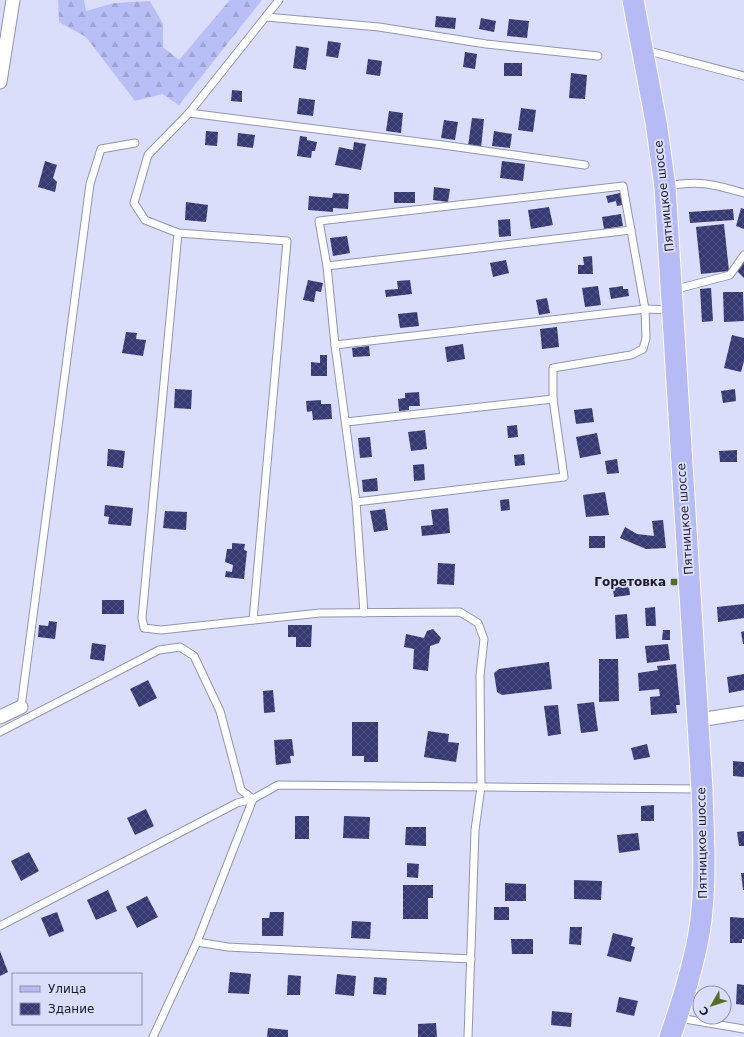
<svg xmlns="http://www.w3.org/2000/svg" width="744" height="1037" font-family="'DejaVu Sans',sans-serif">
  <defs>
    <pattern id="forest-firs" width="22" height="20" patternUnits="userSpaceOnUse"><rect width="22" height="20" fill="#b8bff6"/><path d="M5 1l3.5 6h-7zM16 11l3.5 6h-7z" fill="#9ea4d3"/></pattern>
    <pattern id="building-cross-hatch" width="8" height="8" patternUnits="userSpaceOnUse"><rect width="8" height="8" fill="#363972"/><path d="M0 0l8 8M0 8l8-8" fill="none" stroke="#505381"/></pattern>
  </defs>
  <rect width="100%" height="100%" fill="#dadefa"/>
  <!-- forest -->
  <polygon fill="url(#forest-firs)" points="58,0 84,0 86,11 114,3 150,1 163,24 163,47 179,60 230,0 262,0 179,105 162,94 135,101 86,37 59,22"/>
  <!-- building -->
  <g fill="url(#building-cross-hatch)">
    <polygon points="436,16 456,18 455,29 435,27"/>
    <polygon points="481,18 496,21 494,32 479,29"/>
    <polygon points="509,19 529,21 527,38 507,36"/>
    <polygon points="328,41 341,43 338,58 326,56"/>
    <polygon points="296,46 309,48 306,70 293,68"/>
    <polygon points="465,52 477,54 475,69 463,67"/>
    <polygon points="368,59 382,61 380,76 366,74"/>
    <rect x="504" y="63" width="18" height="13"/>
    <polygon points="571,73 587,75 585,99 569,98"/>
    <polygon points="232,90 242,91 242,102 231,101"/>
    <polygon points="299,98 315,100 313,116 297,114"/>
    <polygon points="521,108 536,110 533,132 518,130"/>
    <polygon points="389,111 403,113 401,133 386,131"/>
    <polygon points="472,118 484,119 481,148 468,146"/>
    <polygon points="444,120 458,122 455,140 441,138"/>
    <polygon points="206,131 218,132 217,146 205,145"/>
    <polygon points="494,131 512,134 510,148 492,146"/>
    <polygon points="238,133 255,135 253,148 237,146"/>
    <polygon points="300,136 307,137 307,140 317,142 315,151 312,151 311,158 297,156"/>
    <polygon points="354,142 366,144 361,170 335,165 339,147 353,150"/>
    <polygon points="45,161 57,165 53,178 57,182 55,192 38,187"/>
    <polygon points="502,161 525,164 523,181 500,178"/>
    <polygon points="434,187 450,189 448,202 433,200"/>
    <rect x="394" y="192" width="21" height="11"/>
    <polygon points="333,193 349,194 348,209 333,208 333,212 308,210 309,196 332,198"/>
    <polygon points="620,193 623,205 617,206 616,201 608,203 606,196"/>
    <polygon points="186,202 208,205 206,222 185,220"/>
    <polygon points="549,207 553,225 531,229 528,210"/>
    <polygon points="741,208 744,209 744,229 736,226"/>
    <polygon points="733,209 734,220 690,223 689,212"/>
    <polygon points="621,214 623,226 604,229 602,217"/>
    <polygon points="510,219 511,236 499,237 498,220"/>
    <polygon points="724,224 729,271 701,274 696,227"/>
    <polygon points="347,236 350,253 333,256 330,238"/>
    <polygon points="592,256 593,274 578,274 578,265 584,265 583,257"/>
    <polygon points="506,260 509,273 493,277 490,263"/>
    <polygon points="744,262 744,278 736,270"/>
    <polygon points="308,280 323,283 321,292 316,291 314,302 303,300"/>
    <polygon points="410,280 412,294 386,297 385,290 398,289 397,281"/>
    <polygon points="598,286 601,305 585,307 582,288"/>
    <polygon points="623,286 623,289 628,289 629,296 611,299 609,288"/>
    <polygon points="711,288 713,321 702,322 700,289"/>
    <polygon points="723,292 743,292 744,321 724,322"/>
    <polygon points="547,298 550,313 539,315 536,300"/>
    <polygon points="417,312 419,326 400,328 398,314"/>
    <polygon points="557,327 559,347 542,349 540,329"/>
    <polygon points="126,332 137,333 136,339 146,340 143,356 122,353"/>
    <polygon points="732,335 744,338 744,361 741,372 724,368"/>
    <polygon points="463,344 465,359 447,362 445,347"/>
    <polygon points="369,346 370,356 353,357 352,348"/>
    <polygon points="320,355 327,355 327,376 311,376 311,362 320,363"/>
    <polygon points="175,389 192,390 191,409 174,408"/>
    <polygon points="735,389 736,401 723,403 721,391"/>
    <polygon points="419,392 420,406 409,406 409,410 399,411 398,399 405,398 405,393"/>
    <polygon points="321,400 321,404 331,404 332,419 313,420 312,411 307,412 306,401"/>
    <polygon points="592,408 594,422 576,424 574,410"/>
    <polygon points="517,425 518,437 508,438 507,426"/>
    <polygon points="425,430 427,449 411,451 408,432"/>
    <polygon points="597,433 601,454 580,458 576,437"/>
    <polygon points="370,437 372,457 360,458 358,438"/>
    <polygon points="108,449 125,451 123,468 107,466"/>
    <polygon points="737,450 737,462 720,462 719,451"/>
    <polygon points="524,454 525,465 515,466 514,455"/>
    <polygon points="617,459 619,473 607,474 605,461"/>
    <polygon points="424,464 425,480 414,481 413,465"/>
    <polygon points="377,478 378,491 363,492 362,480"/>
    <polygon points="605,492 609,515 586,517 583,495"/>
    <polygon points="509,499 510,510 501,511 500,500"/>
    <polygon points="105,505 133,508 131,526 108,524 109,517 104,516"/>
    <polygon points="448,508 450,533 422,536 421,526 433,525 431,510"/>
    <polygon points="385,509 388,530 374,532 370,511"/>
    <polygon points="165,511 187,512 186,530 163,528"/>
    <polygon points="663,520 666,548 646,549 620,538 625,527 637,534 654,536 652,521"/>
    <rect x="589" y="536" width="16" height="12"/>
    <polygon points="232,543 245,544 244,550 247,551 244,579 225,577 226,571 232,572 233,565 225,562 227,549 232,549"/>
    <polygon points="438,563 455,564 454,585 437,584"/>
    <polygon points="628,580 630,595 614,597 612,582"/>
    <rect x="102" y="600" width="22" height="14"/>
    <polygon points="744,604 744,618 718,622 717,607"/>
    <polygon points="655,607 656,626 646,626 645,608"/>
    <polygon points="627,614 629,638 616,639 615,615"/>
    <polygon points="49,621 57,622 55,639 38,637 39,625 48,626"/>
    <polygon points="288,625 312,625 311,647 296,647 296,637 288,637"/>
    <polygon points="433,629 441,638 439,643 430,646 428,671 413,669 414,649 404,647 406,634 424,638 427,631"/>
    <polygon points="663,630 670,630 670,640 662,640"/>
    <polygon points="744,631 744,644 743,644 741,632"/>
    <polygon points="92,643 106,645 104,661 90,659"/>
    <polygon points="668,644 670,660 647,663 645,646"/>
    <polygon points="599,659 618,659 619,701 599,702"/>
    <polygon points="549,662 552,689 502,695 497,692 494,673 499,669"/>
    <polygon points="676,664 680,705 676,705 677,713 651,715 650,697 660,696 659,689 639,691 638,673 658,670 657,666"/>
    <polygon points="744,674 744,690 729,693 727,677"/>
    <polygon points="148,680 157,698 139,707 130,689"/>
    <polygon points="273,690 275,712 264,713 263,691"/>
    <polygon points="594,702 598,731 581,733 577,704"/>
    <polygon points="558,705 561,734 548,736 544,706"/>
    <polygon points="352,722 378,722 378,762 364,762 364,756 352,756"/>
    <polygon points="428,731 449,734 448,742 459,743 456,762 424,757"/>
    <polygon points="292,739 294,756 290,756 291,763 276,765 274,740"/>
    <polygon points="647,744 650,757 634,760 631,748"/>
    <polygon points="733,761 744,762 744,777 733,776"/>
    <polygon points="654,805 654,821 641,821 641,806"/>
    <polygon points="146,809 154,826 135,835 127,818"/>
    <rect x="295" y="816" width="14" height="23"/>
    <polygon points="344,816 370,817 369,839 343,838"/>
    <polygon points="406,827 426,827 426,846 405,845"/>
    <polygon points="744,831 744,846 739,846 737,832"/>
    <polygon points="638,833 640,850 619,853 617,835"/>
    <polygon points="29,852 39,871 21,881 11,861"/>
    <polygon points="407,863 419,864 418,878 407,877"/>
    <polygon points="741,873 744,873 744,890 743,890"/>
    <polygon points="574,880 602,881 601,900 574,899"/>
    <polygon points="505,883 526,884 526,901 505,901"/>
    <polygon points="403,885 433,885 433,898 428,898 428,919 403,919"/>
    <polygon points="108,890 117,911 96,920 87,900"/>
    <polygon points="147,896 158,917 137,928 126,907"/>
    <rect x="494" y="907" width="15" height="13"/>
    <polygon points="57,912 64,931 49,937 41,918"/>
    <polygon points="270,912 284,912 283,936 262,936 262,918 269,918"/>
    <polygon points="730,917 744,918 744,939 742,939 742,943 730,943"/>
    <polygon points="352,921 371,922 370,939 351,938"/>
    <polygon points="570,927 582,927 581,945 569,944"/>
    <polygon points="613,933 633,938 631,946 635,947 631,962 607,956"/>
    <polygon points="511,939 533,939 533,954 512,954"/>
    <polygon points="0,951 8,972 0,976"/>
    <polygon points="230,972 251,974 249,994 228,993"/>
    <polygon points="337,974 356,976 354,996 335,994"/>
    <polygon points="288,975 301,976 300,995 287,995"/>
    <polygon points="374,977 387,978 386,995 373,994"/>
    <polygon points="737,984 744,985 744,1005 736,1004"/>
    <polygon points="619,997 638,1001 634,1016 616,1012"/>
    <polygon points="552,1011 572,1013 571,1027 551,1025"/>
    <polygon points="436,1023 437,1037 418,1037 418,1024"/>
    <polygon points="268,1028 288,1030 288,1037 267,1037"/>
  </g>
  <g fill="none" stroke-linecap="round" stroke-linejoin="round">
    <!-- service casing -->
    <g stroke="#9195ae" stroke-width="9">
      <g id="service">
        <polyline points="266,17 379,27 486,44 598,56"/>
        <polyline points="645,50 744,76"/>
        <polyline points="189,113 443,145 585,165"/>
        <path d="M666 186C700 180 712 184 744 193"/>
        <polyline points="178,233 142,618 144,628 161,630 320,613 460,612 478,623 484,639 480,675 481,787 475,830 468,1037"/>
        <polyline points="327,266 631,230"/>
        <polyline points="673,290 730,275 744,255"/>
        <polyline points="335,345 645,309 671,310"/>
        <polyline points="346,422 553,399"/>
        <polyline points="356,502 564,477 553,399 553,368 631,355 643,349 646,338 645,309 623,186 319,221 327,266 335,345 356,502 364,613"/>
        <polyline points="253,620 287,241 178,233 145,220 134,203 148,155 189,113 279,0"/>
        <polyline points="21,707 90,184 101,149 135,143"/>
        <polyline points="0,732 159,650 180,647 194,656 220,711 241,790 253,799 197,942 153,1037"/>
        <polyline points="0,926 237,803 253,799 278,785 700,789"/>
        <polyline points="197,942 228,947 471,959"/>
        <polyline points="679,1018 744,1029"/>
      </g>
    </g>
    <!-- minor casing -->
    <g stroke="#9195ae" stroke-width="15">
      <g id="minor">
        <polyline points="0,82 13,0"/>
        <polyline points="0,717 21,707"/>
        <polyline points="699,720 744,713"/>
      </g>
    </g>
    <!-- primary casing -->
    <g stroke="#fff" stroke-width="23">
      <path id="primary" d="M633 0 656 122 665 187 702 789C703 829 706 870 702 910 699 949 683 1000 670 1037"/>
    </g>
    <!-- service -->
    <use href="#service" stroke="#fff" stroke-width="7"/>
    <!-- minor -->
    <use href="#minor" stroke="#fff" stroke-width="13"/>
    <!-- primary -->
    <use href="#primary" stroke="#b6bbf5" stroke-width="21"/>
  </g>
  <!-- markers -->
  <rect fill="#527025" stroke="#dadefa" stroke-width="1.5" x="670" y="578" width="8" height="8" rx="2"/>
  <g text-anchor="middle" stroke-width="4" stroke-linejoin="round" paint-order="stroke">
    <!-- street labels -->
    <g font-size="12" fill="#191a24" stroke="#dadefa">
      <text transform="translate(664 196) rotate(-96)" y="4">Пятницкое шоссе</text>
      <text transform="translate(685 519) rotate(-94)" y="4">Пятницкое шоссе</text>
      <text transform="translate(702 843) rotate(-91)" y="4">Пятницкое шоссе</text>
    </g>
    <!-- poi labels -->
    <g font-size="12" font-weight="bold" fill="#191a24" stroke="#dadefa" text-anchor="end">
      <text x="666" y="586">Горетовка</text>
    </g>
  </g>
  <!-- legend -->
  <rect x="12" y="973" width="130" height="52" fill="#dadefa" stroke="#8d90a4"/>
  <rect x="20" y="986" width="20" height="6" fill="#b6bbf5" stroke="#8d90a4"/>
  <text x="48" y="993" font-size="12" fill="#191a24">Улица</text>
  <rect x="20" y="1003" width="20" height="12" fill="url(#building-cross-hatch)" stroke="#8d90a4"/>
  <text x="48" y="1013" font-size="12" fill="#191a24">Здание</text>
  <!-- north arrow -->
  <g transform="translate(712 1005) rotate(231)"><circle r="19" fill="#dadefa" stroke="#8d90a4"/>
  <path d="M0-3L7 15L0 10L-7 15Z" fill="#527025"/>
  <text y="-6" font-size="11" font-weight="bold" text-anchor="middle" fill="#191a24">С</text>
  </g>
</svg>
